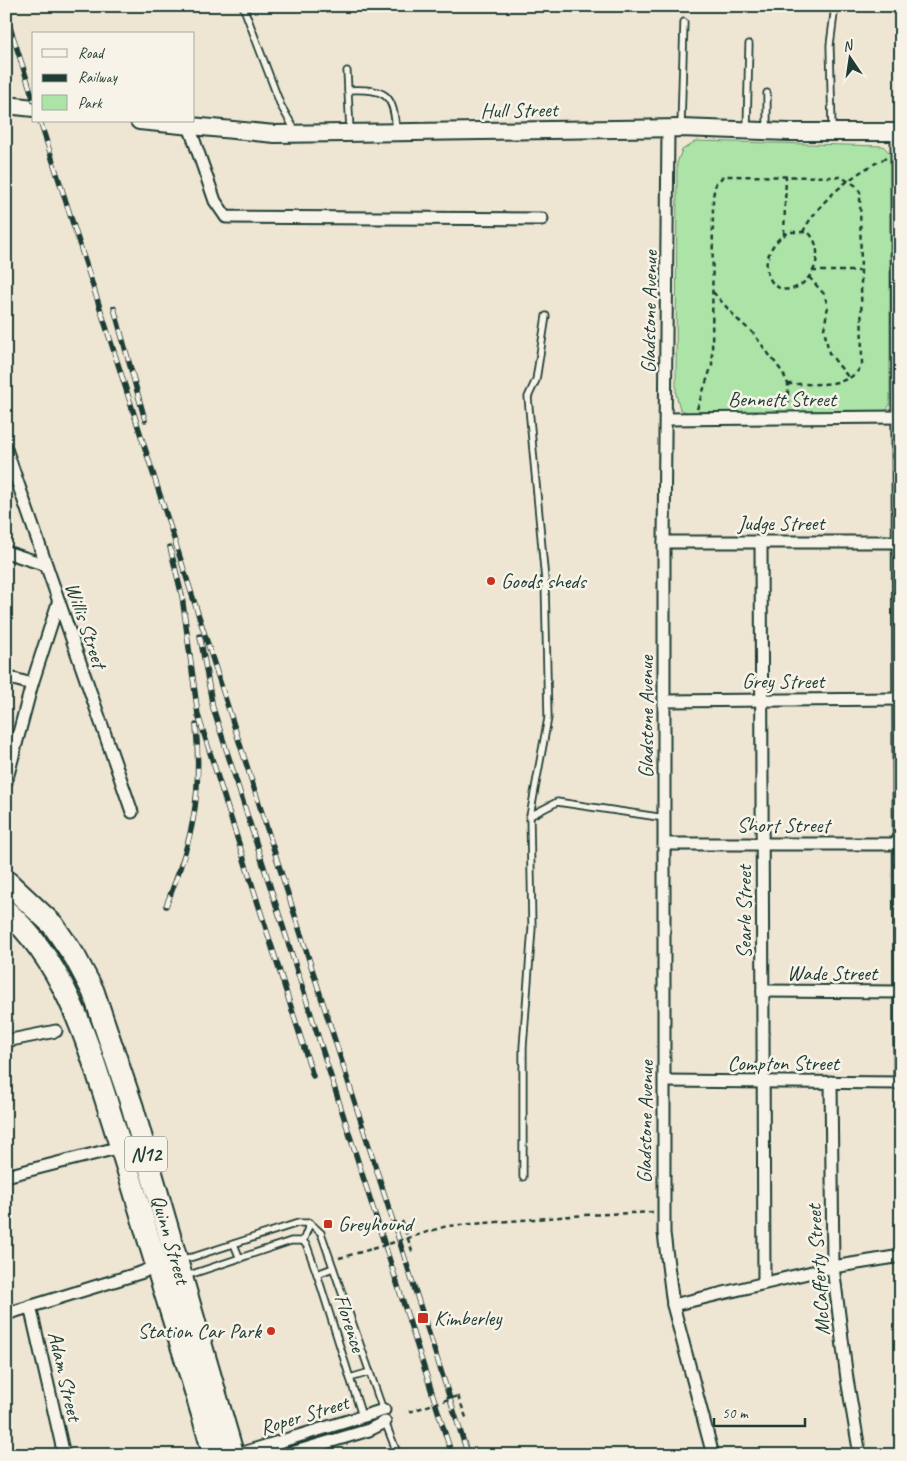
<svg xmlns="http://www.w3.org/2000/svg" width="907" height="1461" font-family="Caveat,sans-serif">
  <rect width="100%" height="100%" fill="#eee5d3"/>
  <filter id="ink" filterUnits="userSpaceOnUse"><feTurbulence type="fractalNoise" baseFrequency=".02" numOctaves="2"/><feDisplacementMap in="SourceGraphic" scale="10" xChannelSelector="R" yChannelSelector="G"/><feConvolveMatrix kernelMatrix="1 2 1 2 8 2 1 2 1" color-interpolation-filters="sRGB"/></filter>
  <g filter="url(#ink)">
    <!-- green -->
    <path fill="#ace3a6" stroke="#66906d" d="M696 141 883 146 890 153V399C890 408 887 411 879 413L690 414 680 409 676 394 677 163 682 150Z"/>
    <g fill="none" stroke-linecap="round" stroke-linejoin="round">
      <!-- lane casing -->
      <g stroke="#1f3d34" stroke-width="9">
        <g id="lane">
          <polyline points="243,6 281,106 295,130"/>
          <polyline points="347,71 350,131"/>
          <path d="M348 90C385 89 394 92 396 132"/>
          <polyline points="681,126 684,22"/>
          <polyline points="747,128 749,44"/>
          <polyline points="767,129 767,93"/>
          <polyline points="832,129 830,45 835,6"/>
          <polyline points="530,816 557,802 665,818"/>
          <polyline points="523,1177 523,1047 532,928 530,816 548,718 545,580 528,397 536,380 546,316"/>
          <polyline points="310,1223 321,1233 383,1410"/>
          <polyline points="303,1241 307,1246 317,1274 362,1416"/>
          <polyline points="303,1241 310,1223"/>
          <polyline points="234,1244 240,1259"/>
          <polyline points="180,1259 193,1257 298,1223 310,1223"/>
          <polyline points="317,1274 333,1268"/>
          <polyline points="186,1276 291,1241 303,1241"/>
          <polyline points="350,1378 370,1372"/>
          <polyline points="385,1422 398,1455"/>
        </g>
      </g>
      <!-- street casing -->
      <g stroke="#1f3d34" stroke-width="15">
        <g id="street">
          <polyline points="189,126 215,201 226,217 542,219"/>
          <polyline points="668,129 664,542 664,1233 673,1305 713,1455"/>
          <polyline points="897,132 900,1083"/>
          <polyline points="666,419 898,417"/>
          <polyline points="6,449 132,812"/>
          <polyline points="664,542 898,542"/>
          <polyline points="761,542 764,1283"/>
          <polyline points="6,552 46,565"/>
          <polyline points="6,677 32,684"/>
          <polyline points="665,701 901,699"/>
          <polyline points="6,782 32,684 58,603"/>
          <polyline points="666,844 899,844"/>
          <polyline points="763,991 901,992"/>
          <polyline points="6,1041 56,1031"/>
          <polyline points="665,1081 901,1083"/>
          <polyline points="831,1082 833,1267 847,1379 860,1455"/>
          <polyline points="6,1176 121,1147"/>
          <polyline points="673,1305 833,1267 901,1256"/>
          <polyline points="30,1306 64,1455"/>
          <polyline points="6,1314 143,1272 160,1262"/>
          <polyline points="236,1455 384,1410"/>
          <polyline points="285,1455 369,1430 385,1422"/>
        </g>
      </g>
      <!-- secondary casing -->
      <g stroke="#1f3d34" stroke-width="20">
        <g id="secondary">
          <polyline points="6,105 34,108"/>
          <polyline points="139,121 275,134 681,128 789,132 901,132"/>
        </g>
      </g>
      <!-- highway casing -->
      <g stroke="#1f3d34" stroke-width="25">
        <g id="highway">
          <path id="s1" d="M6 881 53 925 75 957 93 991 132 1106 233 1455"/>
          <path d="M6 911C62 960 85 1034 107 1103 121 1147 135 1192 148 1237 170 1310 194 1382 214 1455"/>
        </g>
      </g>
      <!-- path -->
      <g stroke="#1f3d34" stroke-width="2.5" stroke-dasharray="5 4" stroke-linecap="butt">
        <path d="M791 232H803L810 234C824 251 816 277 797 287 775 297 762 274 768 257 771 246 780 235 791 232Z"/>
        <path d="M803 232C818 201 855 172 886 158"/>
        <polyline points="784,234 786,176"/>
        <polyline points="812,271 862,271"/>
        <polyline points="809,277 824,294 828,306 824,329 829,353 849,378"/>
        <polyline points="713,292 737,319 753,333 783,373 788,384 788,407"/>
        <path d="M697 409 712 365 713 196 716 183 724 176 841 177 855 185 860 192 862 364C851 390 811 383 788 384"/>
        <polyline points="585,1215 654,1212"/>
        <polyline points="402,1221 413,1254"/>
        <polyline points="339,1258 372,1249"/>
        <polyline points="458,1396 467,1420"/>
      </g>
      <!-- lane -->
      <use href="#lane" stroke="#f7f3e8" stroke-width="5.5"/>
      <!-- street -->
      <use href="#street" stroke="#f7f3e8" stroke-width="11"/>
      <!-- secondary -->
      <use href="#secondary" stroke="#f7f3e8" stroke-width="16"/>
      <!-- highway -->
      <use href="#highway" stroke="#f7f3e8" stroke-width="21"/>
      <!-- rail casing -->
      <g stroke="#1f3d34" stroke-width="5.5">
        <g id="rail">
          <polyline points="6,15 34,101"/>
          <polyline points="40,121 468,1455"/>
          <polyline points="114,308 145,420"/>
          <polyline points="170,547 182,596 198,715 313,1076"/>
          <polyline points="200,636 213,708 452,1455"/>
          <path d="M166 906C193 838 202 799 196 725"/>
        </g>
      </g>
      <!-- rail -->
      <use href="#rail" stroke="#f7f3e8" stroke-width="4" stroke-dasharray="11" stroke-linecap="butt"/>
      <!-- path-bridge -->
      <g stroke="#1f3d34" stroke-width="2.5" stroke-dasharray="5 4" stroke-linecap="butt">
        <polyline points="372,1249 447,1226 585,1215"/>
        <polyline points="409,1412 458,1396"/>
      </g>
    </g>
  </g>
  <!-- markers -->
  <g fill="#c8321e" stroke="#f7f3e8" stroke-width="2">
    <circle cx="491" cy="581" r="5"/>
    <rect x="323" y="1219" width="10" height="10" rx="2.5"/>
    <rect x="417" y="1312" width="12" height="12" rx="2.5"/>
    <circle cx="271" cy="1331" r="5"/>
  </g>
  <g text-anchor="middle" stroke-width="5" stroke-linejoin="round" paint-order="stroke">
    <!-- shield labels -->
    <rect fill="#f7f3e8" stroke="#60746a" stroke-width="1" x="125" y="1136.5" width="42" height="35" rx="4"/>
    <g font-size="20" font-weight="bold" fill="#1f3d34">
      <text x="146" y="1161">N12</text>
    </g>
    <!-- street labels -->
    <g font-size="21" fill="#1f3d34" stroke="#f7f3e8">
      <text transform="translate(519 110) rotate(-1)" y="7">Hull Street</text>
      <text transform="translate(649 312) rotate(-89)" y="7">Gladstone Avenue</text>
      <text x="782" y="406">Bennett Street</text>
      <text x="781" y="530">Judge Street</text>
      <text transform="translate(86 625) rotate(71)" y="7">Willis Street</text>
      <text x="783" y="688">Grey Street</text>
      <text transform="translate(646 717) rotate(-90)" y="7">Gladstone Avenue</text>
      <text x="783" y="832">Short Street</text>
      <text transform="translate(744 912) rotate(-90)" y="7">Searle Street</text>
      <text x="832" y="980">Wade Street</text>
      <text x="783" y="1070">Compton Street</text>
      <text transform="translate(645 1122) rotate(-89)" y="7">Gladstone Avenue</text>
      <text dy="7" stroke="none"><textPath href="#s1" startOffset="402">Quinn Street</textPath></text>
      <text transform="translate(818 1270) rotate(-94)" y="7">McCafferty Street</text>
      <text transform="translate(350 1323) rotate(72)" y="7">Florence</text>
      <text transform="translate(65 1376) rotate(77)" y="7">Adam Street</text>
      <text transform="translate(304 1415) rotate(-17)" y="7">Roper Street</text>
    </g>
    <!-- poi labels -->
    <g font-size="21" fill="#1f3d34" stroke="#f7f3e8" text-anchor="start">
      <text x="501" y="588">Goods sheds</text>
      <text x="338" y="1231">Greyhound</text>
      <text x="434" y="1325">Kimberley</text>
      <text x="261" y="1338" text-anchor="end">Station Car Park</text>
    </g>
  </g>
  <!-- margin -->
  <rect width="907" height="1461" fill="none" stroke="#f7f3e8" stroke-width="25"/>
  <rect x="12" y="12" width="882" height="1436" fill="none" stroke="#1f3d34" stroke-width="2" filter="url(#ink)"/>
  <!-- legend -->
  <rect x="32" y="32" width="162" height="90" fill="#f7f3e8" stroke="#a1aaa0"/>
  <rect x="42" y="49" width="25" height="8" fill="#f7f3e8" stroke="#a1aaa0"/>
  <text x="78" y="58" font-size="15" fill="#1f3d34">Road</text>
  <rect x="42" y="74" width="25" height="8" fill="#1f3d34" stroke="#a1aaa0"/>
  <text x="78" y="82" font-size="15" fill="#1f3d34">Railway</text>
  <rect x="42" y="95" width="25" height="15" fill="#ace3a6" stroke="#a1aaa0"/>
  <text x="78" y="108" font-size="15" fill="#1f3d34">Park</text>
  <!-- north arrow -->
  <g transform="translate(850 58) rotate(347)" stroke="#f7f3e8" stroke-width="4" paint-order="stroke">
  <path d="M0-4L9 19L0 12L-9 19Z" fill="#1f3d34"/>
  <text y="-8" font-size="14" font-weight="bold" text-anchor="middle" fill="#1f3d34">N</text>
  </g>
  <!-- scale -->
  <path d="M714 1418v8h91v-8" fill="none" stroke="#1f3d34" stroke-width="2.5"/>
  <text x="722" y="1418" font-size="15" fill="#1f3d34" stroke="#f7f3e8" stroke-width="4" paint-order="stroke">50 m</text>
</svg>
